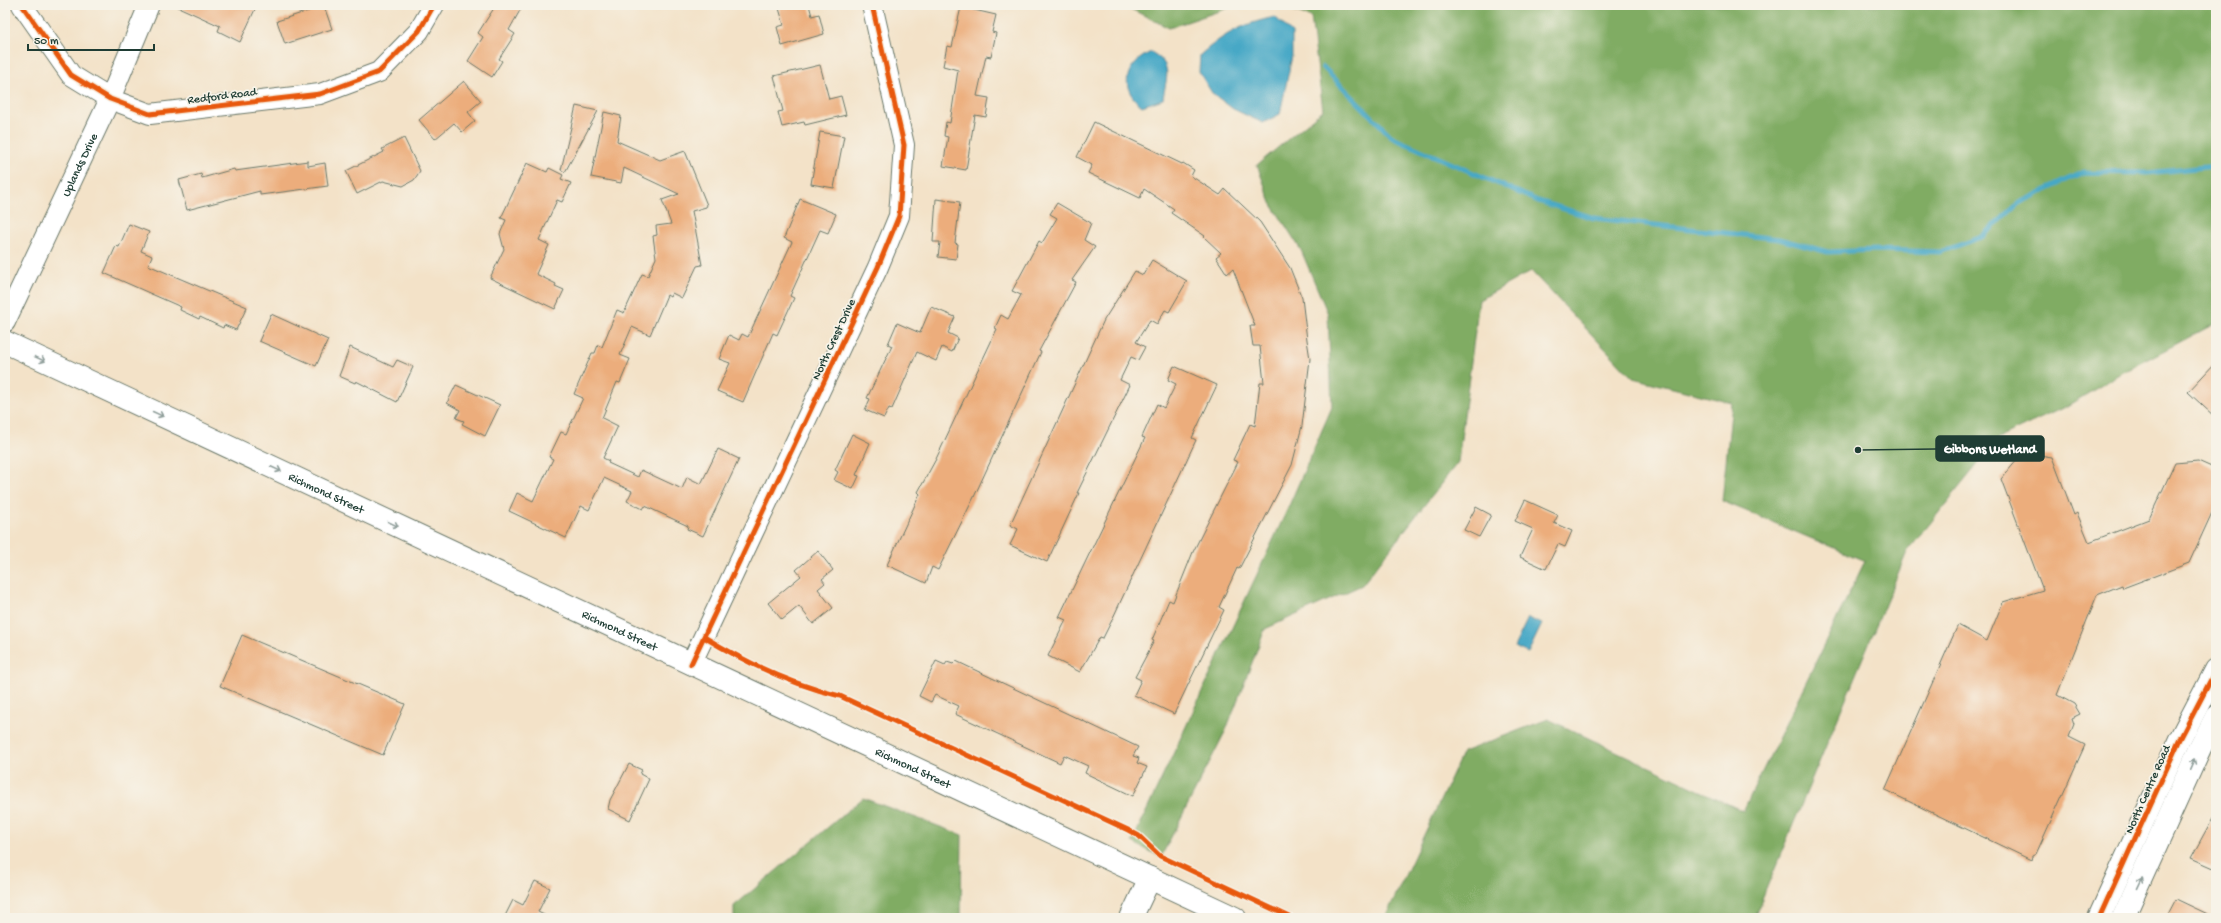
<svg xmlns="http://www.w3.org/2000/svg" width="2221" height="923" font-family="'Gochi Hand',sans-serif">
  <rect width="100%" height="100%" fill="#f7f3e8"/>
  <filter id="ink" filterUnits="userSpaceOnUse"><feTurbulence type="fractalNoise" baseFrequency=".025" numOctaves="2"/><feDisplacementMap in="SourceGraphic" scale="8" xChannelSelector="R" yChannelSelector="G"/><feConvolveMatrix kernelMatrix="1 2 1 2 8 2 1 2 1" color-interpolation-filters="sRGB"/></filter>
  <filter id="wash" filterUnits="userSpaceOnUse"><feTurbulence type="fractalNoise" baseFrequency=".012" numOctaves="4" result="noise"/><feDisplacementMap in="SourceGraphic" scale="16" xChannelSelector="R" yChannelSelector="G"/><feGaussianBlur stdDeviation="0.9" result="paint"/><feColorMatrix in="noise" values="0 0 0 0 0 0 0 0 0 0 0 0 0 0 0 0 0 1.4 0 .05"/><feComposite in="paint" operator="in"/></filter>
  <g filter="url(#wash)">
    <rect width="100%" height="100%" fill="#f3e2c8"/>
    <!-- forest -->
    <g fill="#80ac64" stroke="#50744c">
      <polygon points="1123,5 1237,5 1169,28"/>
      <polygon points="1279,5 2216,5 2216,323 2127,370 2067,406 1999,438 1907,552 1754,918 1385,918 1463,752 1548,719 1743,811 1865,561 1722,501 1732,403 1633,378 1531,271 1479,300 1458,462 1362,585 1265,629 1226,730 1161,857 1132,842 1288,508 1332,407 1328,314 1301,250 1271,203 1257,165 1323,110 1311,17"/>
      <polygon points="863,798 962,835 961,918 734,918 734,906"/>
    </g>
    <!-- water -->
    <g fill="#47a8c6" stroke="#33727d">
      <path d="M1275 17 1292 33V56L1280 114 1263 123 1233 109 1212 93 1199 72 1200 55C1225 33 1242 24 1275 17Z"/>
      <path d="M1151 52C1174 65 1166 77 1163 99L1142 106C1118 88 1125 64 1151 52Z"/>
      <polygon points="1528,618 1542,624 1528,653 1514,647"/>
    </g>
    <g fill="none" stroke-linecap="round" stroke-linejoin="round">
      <!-- stream -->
      <polyline stroke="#47a8c6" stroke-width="5" points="1323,67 1393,138 1538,201 1594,218 1779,239 1828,252 1878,250 1940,252 1982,237 2019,203 2083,172 2147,173 2216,166"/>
    </g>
    <g id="blocks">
      <!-- building -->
      <g fill="#ecad7c">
        <polygon points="174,5 257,5 240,42 218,31 220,26"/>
        <polygon points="496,5 523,5 509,30 515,34 499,59 502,61 492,77 468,61 483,37 478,33"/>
        <polygon points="778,5 809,5 812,16 819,14 824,34 782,46 777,27 784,25"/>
        <polygon points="324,6 332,29 285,44 277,21"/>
        <polygon points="961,7 996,15 992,32 996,33 991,57 986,56 977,96 989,98 986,117 975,115 966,170 943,166 948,137 944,136 946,122 950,123 958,70 943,66 947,46 952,47"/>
        <polygon points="820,65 829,99 841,96 846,115 805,125 804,122 782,127 778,112 783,111 774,76"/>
        <polygon points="464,81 481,101 468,112 475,121 462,132 454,123 435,139 419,120"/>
        <polygon points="576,106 598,111 565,172 561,170"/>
        <polygon points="604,112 621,116 617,141 660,160 685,151 707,205 706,207 692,211 702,265 697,266 682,298 672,293 670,297 667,295 650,335 632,327 620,355 630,359 620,383 617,382 602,418 618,426 603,458 609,461 608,463 638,477 641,470 682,489 687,477 701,484 718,449 739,459 703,536 687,529 688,526 645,506 643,509 627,501 632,491 604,478 589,510 581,506 566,538 509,511 517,493 533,501 553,459 549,457 561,432 566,434 583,398 574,394 592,353 595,353 598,345 602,347 617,310 624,313 642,274 648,276 656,258 653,236 657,235 656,226 671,224 662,200 679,194 624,168 621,183 591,177"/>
        <polygon points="1094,122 1182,164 1183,163 1194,170 1191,176 1220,195 1225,189 1260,222 1290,268 1302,298 1307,340 1310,359 1302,426 1292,465 1239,569 1237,568 1219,607 1224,610 1174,714 1134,695 1141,680 1135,677 1154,641 1152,640 1169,600 1173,602 1193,552 1238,462 1233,460 1250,424 1255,426 1260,383 1264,383 1260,346 1253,346 1250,326 1255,326 1233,269 1227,274 1216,257 1221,253 1204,237 1205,236 1171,213 1174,209 1144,189 1140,198 1088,173 1092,165 1077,157"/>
        <polygon points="820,132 844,136 834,188 811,184"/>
        <polygon points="404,138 420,171 414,180 403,186 383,181 357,194 346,171 384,152 382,149"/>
        <polygon points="308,161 308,166 325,163 328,186 260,195 260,191 187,210 179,180 201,174 202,178 234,169 235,171"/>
        <polygon points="527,163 547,172 549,168 563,175 561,179 571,183 562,202 557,200 539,240 549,245 536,274 556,284 555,286 564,290 555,309 490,278 504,249 500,234 506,220 501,218"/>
        <polygon points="800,199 836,214 828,233 820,230 790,296 794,298 777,335 773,333 743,402 717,391 730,363 719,359 729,335 739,340 742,334 748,337 792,242 784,238"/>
        <polygon points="936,199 960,202 955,243 958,244 956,259 938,257 940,242 933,242"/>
        <polygon points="1057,203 1091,223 1084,240 1095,247 1072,280 1076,282 1039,351 1041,352 974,497 938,570 932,567 926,583 887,565 920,494 918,492 936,459 997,329 995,328 1001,315 1008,319 1021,295 1012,291 1039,241 1042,243 1057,218 1050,214"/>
        <polygon points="129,224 149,232 141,251 152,256 148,265 247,307 236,330 224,325 223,328 200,317 199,319 180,310 181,307 104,273 116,246 119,247"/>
        <polygon points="1152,260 1187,281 1169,312 1165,310 1157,324 1150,320 1136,342 1145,347 1138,360 1131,357 1120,380 1130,385 1077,493 1079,493 1047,562 1010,545 1018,529 1010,525 1104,320 1135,271 1143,275"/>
        <polygon points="931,307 955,317 948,333 958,338 952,352 942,347 936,361 917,352 892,409 889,408 884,418 865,410 870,399 867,398 892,346 888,344 897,323 920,333"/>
        <polygon points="271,314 328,340 316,366 259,341"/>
        <polygon points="350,347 393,367 397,360 413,367 397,402 356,381 355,383 339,376"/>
        <polygon points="2216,362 2216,418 2188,392"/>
        <polygon points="1174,366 1217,385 1192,438 1196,440 1111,622 1103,638 1100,637 1080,672 1048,656 1066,620 1059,617 1145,438 1142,437 1157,404 1164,408 1176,384 1168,380"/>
        <polygon points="456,385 500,405 485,436 462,424 464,421 456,418 460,410 447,403"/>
        <polygon points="852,434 870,443 856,475 859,476 853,489 834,480 838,472 835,470"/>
        <polygon points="2033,454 2052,457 2074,515 2077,513 2089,542 2149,519 2175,463 2198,461 2216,469 2216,504 2189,563 2123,588 2122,585 2097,595 2057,695 2074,704 2080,714 2072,718 2074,724 2069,737 2085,745 2036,854 2032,856 2031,860 1885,790 1958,625 1987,641 2003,602 2043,590 2001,479 2018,459"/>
        <polygon points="1525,500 1558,515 1554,523 1572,531 1565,547 1558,544 1546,569 1520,557 1533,529 1515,521"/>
        <polygon points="1476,507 1491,515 1479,537 1464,530"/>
        <polygon points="818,551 833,570 822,579 825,583 818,589 833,608 813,624 799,606 782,620 768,603 801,576 796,570"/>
        <polygon points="242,635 405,704 383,755 220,686"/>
        <polygon points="936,661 945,665 947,662 953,664 956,661 1138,747 1133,756 1139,758 1137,763 1147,767 1133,796 1085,773 1088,766 1064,755 1060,763 955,714 959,706 935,695 931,702 919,696"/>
        <polygon points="629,764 642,770 640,774 649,779 630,820 608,809 610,800"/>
        <polygon points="2216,812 2216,869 2191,858"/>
        <polygon points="535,881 550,888 538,912 550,918 504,918 513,900 523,905"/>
        <polygon points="2176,899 2216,918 2166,918"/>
      </g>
    </g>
  </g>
  <g filter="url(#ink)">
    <use href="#blocks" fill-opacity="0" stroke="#697768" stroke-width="1"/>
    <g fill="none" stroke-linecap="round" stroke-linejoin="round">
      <!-- minor casing -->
      <g stroke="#697768" stroke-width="22">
        <g id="minor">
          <polyline points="22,5 71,75 110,99 150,114 320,94 379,72 419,31 434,5"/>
          <path id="s1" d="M5 322 110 99 149 5"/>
          <polyline points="691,664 878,267 899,216 904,145 872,5"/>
        </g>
      </g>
      <!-- tertiary casing -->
      <g stroke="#697768" stroke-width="24">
        <g id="tertiary">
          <polyline points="1131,918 1150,878"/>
          <polyline points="2099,918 2180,739 2216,670"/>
          <polyline points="2123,918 2200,748 2216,717"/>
        </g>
      </g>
      <!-- secondary casing -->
      <g stroke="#697768" stroke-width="24">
        <g id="secondary">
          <path id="s2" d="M5 342 1235 918"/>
        </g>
      </g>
      <!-- minor -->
      <use href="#minor" stroke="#fff" stroke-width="20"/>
      <!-- tertiary -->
      <use href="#tertiary" stroke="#fff" stroke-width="22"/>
      <!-- secondary -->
      <use href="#secondary" stroke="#fff" stroke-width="22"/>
      <!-- cycleway casing -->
      <g stroke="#f7f3e8" stroke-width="8">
        <g id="cycleway">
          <polyline points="22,5 71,75 110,99 150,114 320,94 379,72 419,31 434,5"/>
          <path d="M704 637C745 662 793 685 840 696L1128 830 1139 836 1160 856 1292 918"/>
          <polyline points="691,664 878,267 899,216 904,145 872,5"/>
          <polyline points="2099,918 2180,739 2216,670"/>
        </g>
      </g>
      <!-- cycleway -->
      <use href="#cycleway" stroke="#e8590c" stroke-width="5"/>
    </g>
    <!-- one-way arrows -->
    <defs><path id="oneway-shaft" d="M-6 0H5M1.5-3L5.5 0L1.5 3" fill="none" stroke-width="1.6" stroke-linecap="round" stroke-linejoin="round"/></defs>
    <g stroke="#8f9e9a">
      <use href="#oneway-shaft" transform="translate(40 359) rotate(25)"/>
      <use href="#oneway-shaft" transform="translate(158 414) rotate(25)"/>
      <use href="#oneway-shaft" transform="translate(276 469) rotate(25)"/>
      <use href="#oneway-shaft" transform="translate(393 524) rotate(25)"/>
      <use href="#oneway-shaft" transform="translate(2193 764) rotate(-66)"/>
      <use href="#oneway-shaft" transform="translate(2140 883) rotate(-65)"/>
    </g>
  </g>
  <g text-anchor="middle" stroke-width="3.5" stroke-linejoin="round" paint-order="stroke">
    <!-- street labels -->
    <g font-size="12" fill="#1f3d34" stroke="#f7f3e8">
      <text transform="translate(222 95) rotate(-7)" y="4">Redford Road</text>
      <text dy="4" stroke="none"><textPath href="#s1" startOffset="174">Uplands Drive</textPath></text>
      <text transform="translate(833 339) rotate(-65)" y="4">North Crest Drive</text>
      <text dy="4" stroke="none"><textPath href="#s2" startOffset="355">Richmond Street</textPath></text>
      <text dy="4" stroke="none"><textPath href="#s2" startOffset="679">Richmond Street</textPath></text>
      <text dy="4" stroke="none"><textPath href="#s2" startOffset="1003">Richmond Street</textPath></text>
      <text transform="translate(2147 789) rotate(-66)" y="4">North Centre Road</text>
    </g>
  </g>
  <!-- callouts -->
  <path fill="none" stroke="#1f3d34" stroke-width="1.5" d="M1858 450L1936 449"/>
  <circle fill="#1f3d34" stroke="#f7f3e8" stroke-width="1.5" cx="1858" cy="450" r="4"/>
  <rect fill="#1f3d34" stroke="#1f3d34" stroke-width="1.5" x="1936" y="436" width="108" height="25" rx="4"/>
  <g font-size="13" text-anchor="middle" font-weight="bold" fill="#fff">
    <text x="1990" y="453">Gibbons Wetland</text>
  </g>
  <!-- margin -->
  <rect width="2221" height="923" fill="none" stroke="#f7f3e8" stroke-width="20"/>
  <!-- scale -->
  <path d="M28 44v6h126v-6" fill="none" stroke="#1f3d34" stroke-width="2"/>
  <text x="34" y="44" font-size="12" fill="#1f3d34" stroke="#f7f3e8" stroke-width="3" paint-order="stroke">50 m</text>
</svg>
